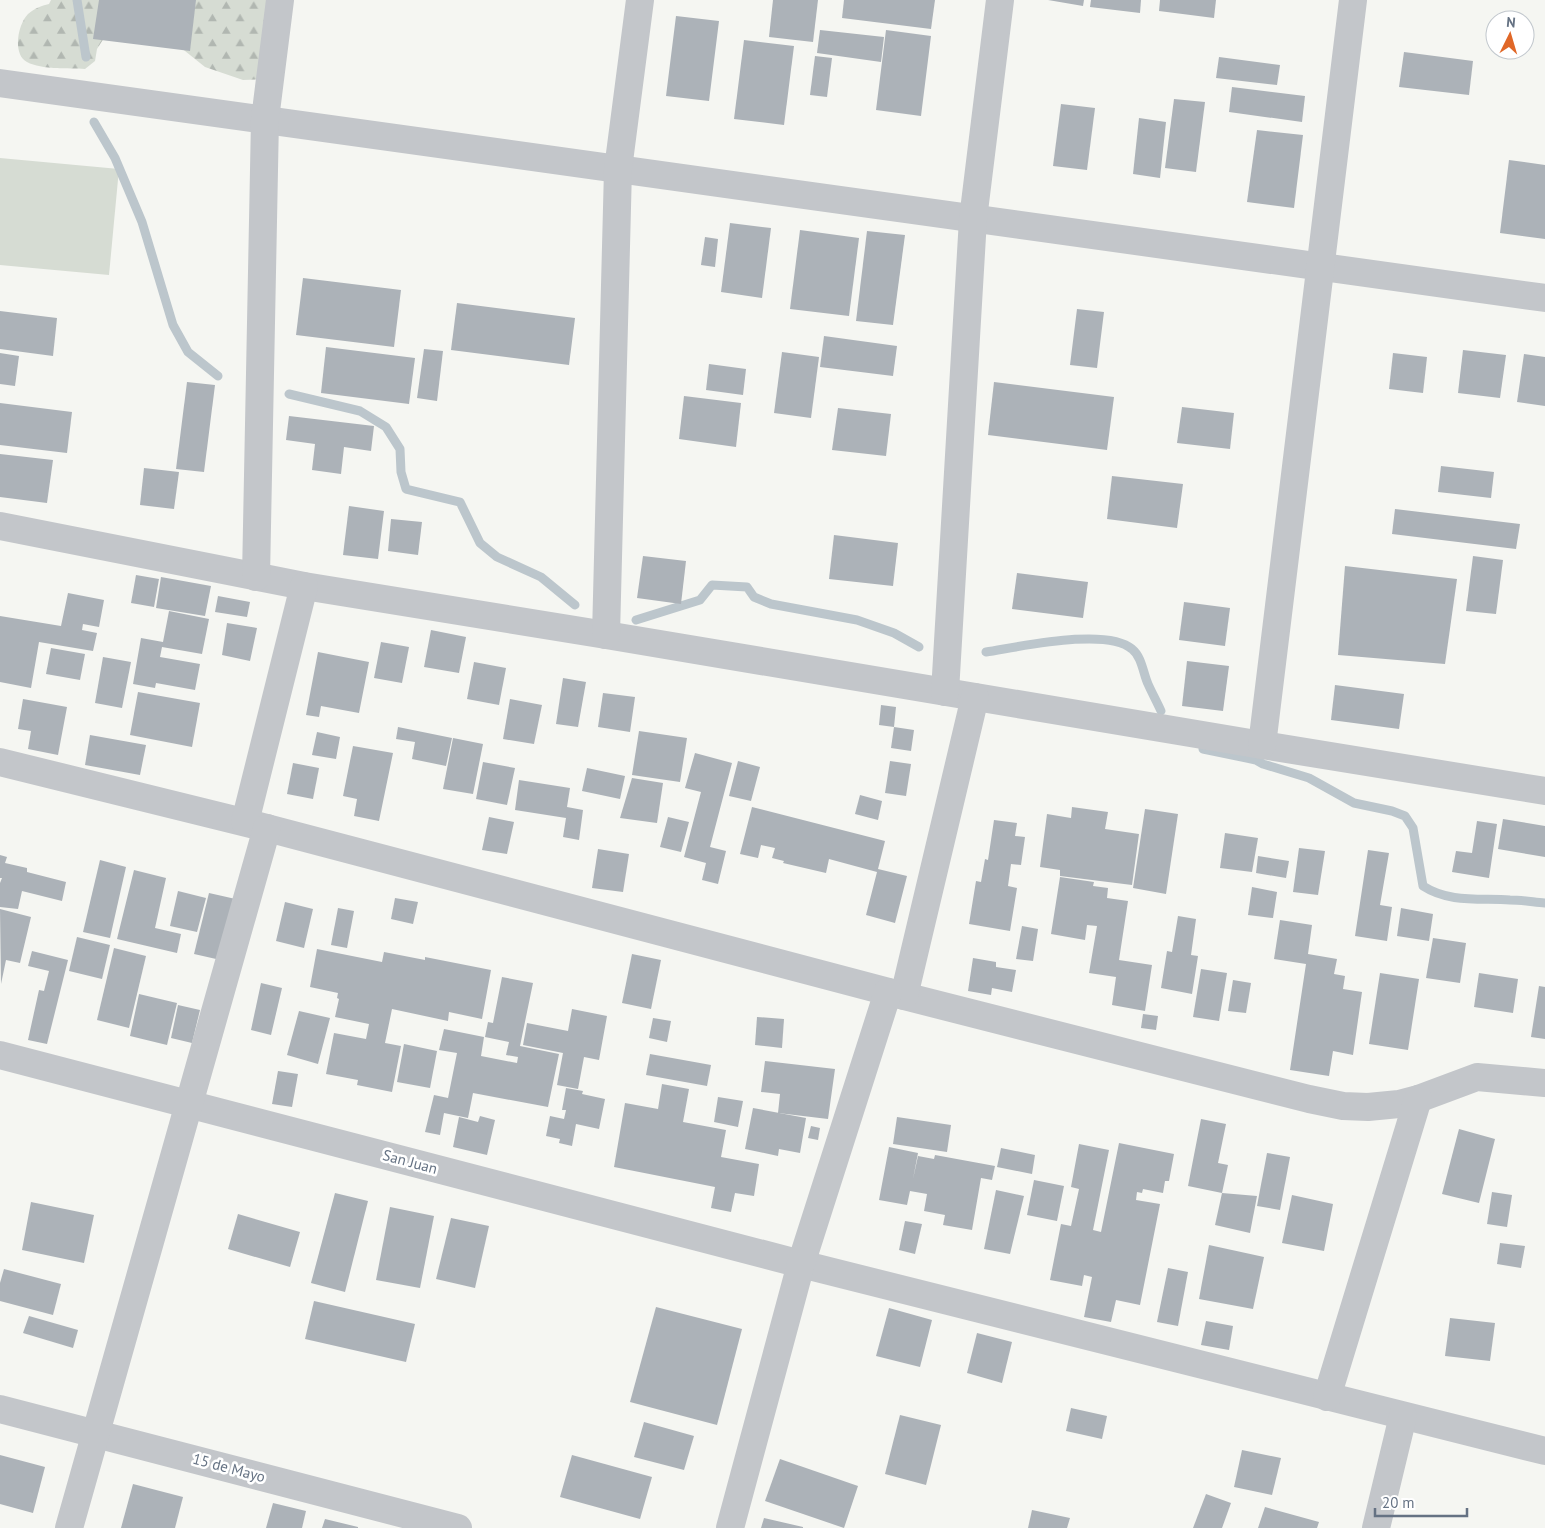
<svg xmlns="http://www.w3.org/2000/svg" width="1545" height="1528" font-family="'PT Sans',sans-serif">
  <defs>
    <pattern id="forest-firs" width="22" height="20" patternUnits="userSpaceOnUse" patternTransform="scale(1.25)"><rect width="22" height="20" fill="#d6dcd3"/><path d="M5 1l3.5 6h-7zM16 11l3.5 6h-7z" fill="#b1b7b1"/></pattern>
  </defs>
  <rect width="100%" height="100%" fill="#f5f6f2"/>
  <!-- forest -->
  <path fill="url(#forest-firs)" d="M51 0H284L269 79 243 80 205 67 175 43 111 27 97 49 95 61 85 69C69 68 42 70 27 62 12 54 18 24 28 14 35 8 41 6 49 4Z"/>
  <!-- pitch -->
  <polygon fill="#d6dcd3" points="0,158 119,169 109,275 0,265"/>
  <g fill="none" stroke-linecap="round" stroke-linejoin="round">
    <!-- stream -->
    <g stroke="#bcc6cc" stroke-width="9">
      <polyline points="77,0 86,57"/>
      <polyline points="94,122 115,158 142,222 173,325 188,352 218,376"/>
      <polyline points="289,394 360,411 386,427 400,449 401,472 406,489 460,502 480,543 497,557 541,577 575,605"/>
      <polyline points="636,620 700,600 712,585 747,587 754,597 771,604 857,620 894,633 919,647"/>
      <path d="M986 652C1019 647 1107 627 1132 649 1142 657 1143 673 1148 684 1152 693 1157 702 1161 711"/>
      <path d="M1203 749 1256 760 1263 764 1309 778 1354 803 1392 811 1405 816 1413 828 1423 886C1449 903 1480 898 1510 900 1522 900 1533 902 1545 903"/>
    </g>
  </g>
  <!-- building -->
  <g fill="#acb2b8">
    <polygon points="99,0 196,0 190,51 93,39"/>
    <polygon points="773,0 818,0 813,42 769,37"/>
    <polygon points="844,0 935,0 931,29 842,18"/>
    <polygon points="1048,0 1084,0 1083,6"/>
    <polygon points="1091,0 1141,0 1140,13 1090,7"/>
    <polygon points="1160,0 1216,0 1214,18 1159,11"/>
    <polygon points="676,16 719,21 709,101 666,96"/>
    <polygon points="820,30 884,37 881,62 817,53"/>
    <polygon points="886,30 931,36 921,116 876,110"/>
    <polygon points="744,40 794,46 784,125 734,119"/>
    <polygon points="1404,52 1473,61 1469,95 1399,87"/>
    <polygon points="815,56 832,58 827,97 810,95"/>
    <polygon points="1219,57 1280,65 1277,85 1216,78"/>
    <polygon points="1232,87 1305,96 1302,122 1229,112"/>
    <polygon points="1174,99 1205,102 1196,172 1165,168"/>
    <polygon points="1061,104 1095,108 1087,170 1053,166"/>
    <polygon points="1139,118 1166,122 1160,178 1133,174"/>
    <polygon points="1257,130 1303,135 1294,208 1247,202"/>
    <polygon points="1509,160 1545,165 1545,239 1500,233"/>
    <polygon points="730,223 771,228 762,298 721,292"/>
    <polygon points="800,230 859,238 849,316 790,309"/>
    <polygon points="867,231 905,235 893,325 856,321"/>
    <polygon points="705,237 718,239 715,267 701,265"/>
    <polygon points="303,278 401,290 394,347 296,335"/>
    <polygon points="457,303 575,318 569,365 451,350"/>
    <polygon points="1077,309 1104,312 1097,368 1070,365"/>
    <polygon points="0,311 57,318 53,356 0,349"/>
    <polygon points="824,336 897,346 893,376 820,367"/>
    <polygon points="326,347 415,358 409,404 321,393"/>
    <polygon points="424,349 443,351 437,401 417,398"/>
    <polygon points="1463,350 1506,355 1500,398 1458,393"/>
    <polygon points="782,352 819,357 811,418 774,413"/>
    <polygon points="0,353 19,356 15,386 0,384"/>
    <polygon points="1393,353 1427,357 1423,393 1389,389"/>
    <polygon points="1524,354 1545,357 1545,406 1517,402"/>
    <polygon points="709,364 746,369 743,395 706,390"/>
    <polygon points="187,382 215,385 204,472 176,469"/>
    <polygon points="994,382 1114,397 1107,450 988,435"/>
    <polygon points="684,396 741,403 736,447 679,439"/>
    <polygon points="0,403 72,412 67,453 0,445"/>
    <polygon points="1182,407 1234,413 1230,449 1177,443"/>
    <polygon points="838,408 891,414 886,456 832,450"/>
    <polygon points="289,416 374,426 371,451 344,447 341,474 312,470 315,444 286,440"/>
    <polygon points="0,454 53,460 47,503 0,497"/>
    <polygon points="1441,466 1494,472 1491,498 1438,492"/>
    <polygon points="144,468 179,472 174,509 140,505"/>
    <polygon points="1112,476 1183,484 1177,528 1107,519"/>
    <polygon points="349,506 384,511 378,559 343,555"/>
    <polygon points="1395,509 1520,524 1516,549 1392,534"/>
    <polygon points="391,519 422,522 418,555 388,551"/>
    <polygon points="834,535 898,543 893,586 829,579"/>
    <polygon points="643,556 686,561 681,604 637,598"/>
    <polygon points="1473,556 1503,560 1496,614 1466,611"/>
    <polygon points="1345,566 1457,579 1445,664 1338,655"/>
    <polygon points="1017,573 1088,582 1083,618 1012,609"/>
    <polygon points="136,575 159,579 154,607 131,603"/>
    <polygon points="161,577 211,586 205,616 156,608"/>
    <polygon points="68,593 104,600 99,627 83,624 82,630 97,633 93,651 39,642 31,688 0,682 0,616 61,626"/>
    <polygon points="218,596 250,602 247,617 215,612"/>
    <polygon points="1184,602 1230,608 1225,646 1179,640"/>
    <polygon points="169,611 209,619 202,654 162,647 160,657 200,664 195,690 156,683 155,688 133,684 141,638 163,642"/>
    <polygon points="227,623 257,628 250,661 222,655"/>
    <polygon points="431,630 466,637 459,673 424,667"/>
    <polygon points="381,642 409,647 402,683 374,678"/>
    <polygon points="51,648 85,654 80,680 46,674"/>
    <polygon points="318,652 369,662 359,713 321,706 319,717 306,715"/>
    <polygon points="103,657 131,662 122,708 95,703"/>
    <polygon points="1187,661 1229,666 1223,711 1182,706"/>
    <polygon points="474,662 506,668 499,705 467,699"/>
    <polygon points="563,678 586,682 578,727 556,724"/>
    <polygon points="1335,685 1404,694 1399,729 1331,720"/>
    <polygon points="138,692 200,703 192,747 130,735"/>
    <polygon points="603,693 635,697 630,732 598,727"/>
    <polygon points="23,699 67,707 58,755 28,749 31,731 18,729"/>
    <polygon points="510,699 542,705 534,744 503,739"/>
    <polygon points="881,705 896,707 894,727 914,730 911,751 891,748 894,727 879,725"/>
    <polygon points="398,727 452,738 446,766 412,759 415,742 396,739"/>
    <polygon points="639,731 687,738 680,782 632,775"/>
    <polygon points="317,732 340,737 336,759 312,755"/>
    <polygon points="90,735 146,745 140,775 85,765"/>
    <polygon points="453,738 483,744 473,794 443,789"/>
    <polygon points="353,746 393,753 379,821 354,816 357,799 343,796"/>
    <polygon points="695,753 732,763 710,847 726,851 718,884 702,880 706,863 684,857 701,792 685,788"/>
    <polygon points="738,761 760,767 751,801 729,796"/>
    <polygon points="890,761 911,764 906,796 885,793"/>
    <polygon points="483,762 515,768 507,805 476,799"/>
    <polygon points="293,763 319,768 313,799 287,794"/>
    <polygon points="587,768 625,776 620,799 582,791"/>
    <polygon points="632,778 663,783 657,823 620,818"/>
    <polygon points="519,780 570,788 567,807 583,810 579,840 563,837 566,818 515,810"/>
    <polygon points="860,795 882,801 878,820 855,814"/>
    <polygon points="752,807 885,841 878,869 907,876 895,923 866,915 877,872 829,859 826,873 783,863 784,861 772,858 775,848 761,845 758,858 740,854"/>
    <polygon points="1072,807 1108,812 1105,829 1139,834 1132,885 1060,876 1060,870 1040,867 1047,814 1071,818"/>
    <polygon points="1145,809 1178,814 1166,894 1133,888"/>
    <polygon points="489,817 514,822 507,854 482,850"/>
    <polygon points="668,817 689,822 681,852 660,847"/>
    <polygon points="1503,819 1545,826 1545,857 1498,849"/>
    <polygon points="994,820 1017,823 1015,836 1025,837 1021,865 1011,864 1008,886 1017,888 1010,931 969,924 976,881 981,882 985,859 988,860"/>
    <polygon points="1477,821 1497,824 1489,878 1452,872 1456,851 1472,853"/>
    <polygon points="1225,833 1258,838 1252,872 1220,868"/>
    <polygon points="1299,848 1325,851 1318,895 1293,892"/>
    <polygon points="598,849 629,854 623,892 592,888"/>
    <polygon points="1368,850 1389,853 1380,905 1392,907 1387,941 1355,936"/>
    <polygon points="0,855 7,857 5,863 27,868 27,872 66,882 62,901 22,891 18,909 0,907 0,883 2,878 0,878"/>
    <polygon points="1258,856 1289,861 1286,878 1256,873"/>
    <polygon points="100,860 126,867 110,938 83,932"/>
    <polygon points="134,870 166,878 155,928 181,934 177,953 117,939"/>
    <polygon points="1060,877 1094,882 1093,886 1108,888 1107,898 1128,901 1119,960 1152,965 1145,1011 1112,1005 1116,977 1089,973 1097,926 1087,925 1085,940 1051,934"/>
    <polygon points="1252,887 1277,892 1273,918 1248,915"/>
    <polygon points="178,891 206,898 197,932 170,926"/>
    <polygon points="209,893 240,900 225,961 194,954"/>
    <polygon points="395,898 418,902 413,924 391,919"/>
    <polygon points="285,902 313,909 304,948 276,941"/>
    <polygon points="338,908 354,911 347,948 331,945"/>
    <polygon points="1401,908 1433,914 1429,941 1397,936"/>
    <polygon points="0,909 31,917 20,963 6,960 1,984"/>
    <polygon points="1178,916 1196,919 1191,955 1198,956 1192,994 1161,988 1167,951 1172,952"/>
    <polygon points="1280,920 1312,925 1308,954 1337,959 1334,974 1345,976 1343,989 1362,992 1353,1055 1333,1051 1329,1076 1290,1070 1306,964 1274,959"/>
    <polygon points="1022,926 1038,929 1033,961 1016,959"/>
    <polygon points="77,937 110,945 102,979 69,971"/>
    <polygon points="1433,938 1466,943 1460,983 1426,978"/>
    <polygon points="114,948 146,956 129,1028 97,1020"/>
    <polygon points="317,949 382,962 384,952 425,960 425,957 491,970 482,1019 449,1012 448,1021 392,1009 385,1043 401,1046 392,1092 357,1085 358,1080 326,1074 334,1033 366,1039 369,1024 335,1017 339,999 337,998 338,993 310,987"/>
    <polygon points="32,951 68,960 47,1044 28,1040 39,990 44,991 49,971 28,966"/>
    <polygon points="632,954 661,960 651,1009 622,1003"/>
    <polygon points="973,958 996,962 996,967 1016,970 1012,992 992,988 991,995 968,991"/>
    <polygon points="1201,969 1227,973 1219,1021 1193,1017"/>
    <polygon points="1380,973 1419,979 1408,1050 1369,1044"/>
    <polygon points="1479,973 1518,979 1513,1013 1474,1007"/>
    <polygon points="502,977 533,983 520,1046 559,1054 548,1107 473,1093 468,1118 444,1113 440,1135 425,1132 434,1095 448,1098 457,1053 439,1050 444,1029 484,1037 481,1056 517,1063 518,1057 506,1055 509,1042 485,1037 488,1022 493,1023"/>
    <polygon points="1233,980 1251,983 1246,1013 1228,1011"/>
    <polygon points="261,983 282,988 271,1035 251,1030"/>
    <polygon points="1539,986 1545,987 1545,1039 1531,1037"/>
    <polygon points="139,994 177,1003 167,1045 130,1036"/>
    <polygon points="178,1005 200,1010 192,1043 171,1038"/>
    <polygon points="572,1009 607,1016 599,1060 584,1057 578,1089 557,1085 563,1053 523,1045 527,1023 568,1031"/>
    <polygon points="299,1011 330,1018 318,1064 287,1055"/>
    <polygon points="1143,1014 1158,1016 1156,1030 1141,1028"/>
    <polygon points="757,1017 784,1019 782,1048 755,1045"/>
    <polygon points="653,1018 671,1021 667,1042 649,1038"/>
    <polygon points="404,1044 437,1051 430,1088 397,1082"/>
    <polygon points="650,1054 711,1065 707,1086 646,1075"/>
    <polygon points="765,1061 835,1069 828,1119 778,1113 780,1094 761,1092"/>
    <polygon points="278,1071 298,1074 292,1107 272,1104"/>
    <polygon points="662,1084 689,1089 683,1122 726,1130 721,1157 759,1164 754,1196 735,1193 731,1212 711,1208 715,1187 614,1167 625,1103 658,1109"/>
    <polygon points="566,1088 583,1091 582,1094 605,1099 599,1129 576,1124 572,1146 559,1143 560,1139 546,1136 550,1116 564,1119 566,1110 562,1110"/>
    <polygon points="718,1097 743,1101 738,1127 714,1122"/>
    <polygon points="753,1108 806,1118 800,1153 779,1149 778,1156 745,1149"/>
    <polygon points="480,1116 495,1120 487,1155 453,1147 459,1117 478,1122"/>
    <polygon points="897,1117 951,1125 947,1152 893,1144"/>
    <polygon points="1201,1119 1226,1124 1218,1163 1228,1165 1222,1193 1188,1186"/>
    <polygon points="811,1126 820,1128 818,1140 808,1138"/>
    <polygon points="1459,1129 1495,1139 1479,1203 1442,1194"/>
    <polygon points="1119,1143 1174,1154 1169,1181 1165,1181 1163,1193 1143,1189 1142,1193 1137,1192 1136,1200 1160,1204 1140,1305 1116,1300 1111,1322 1084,1317 1092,1277 1084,1275 1082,1286 1050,1280 1061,1224 1071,1226 1079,1189 1071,1187 1079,1144 1109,1150 1093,1230 1101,1232"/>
    <polygon points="889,1147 918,1153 913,1179 918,1156 934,1159 935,1155 995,1166 992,1180 981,1178 972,1230 943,1225 945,1215 924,1211 927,1194 910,1191 907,1205 879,1200"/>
    <polygon points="1001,1148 1035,1155 1032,1174 997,1167"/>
    <polygon points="1267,1153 1290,1157 1280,1210 1257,1206"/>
    <polygon points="1034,1180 1064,1186 1057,1221 1027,1215"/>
    <polygon points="996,1190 1024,1196 1010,1254 984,1249"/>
    <polygon points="1492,1192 1512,1195 1507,1227 1487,1224"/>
    <polygon points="335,1193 368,1201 345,1292 311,1283"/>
    <polygon points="1222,1193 1257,1196 1250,1233 1215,1225"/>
    <polygon points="1292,1195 1333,1204 1324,1251 1282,1243"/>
    <polygon points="31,1202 94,1215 84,1263 22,1250"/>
    <polygon points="390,1207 434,1216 420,1288 376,1280"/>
    <polygon points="238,1214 300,1232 290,1267 228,1249"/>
    <polygon points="451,1218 489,1226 475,1288 436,1279"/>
    <polygon points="905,1221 922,1224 915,1254 899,1250"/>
    <polygon points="1500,1243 1525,1246 1521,1268 1497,1264"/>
    <polygon points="1209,1245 1264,1257 1253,1309 1199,1299"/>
    <polygon points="1168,1268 1188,1272 1178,1326 1157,1322"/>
    <polygon points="4,1269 61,1284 53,1315 0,1301 0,1283"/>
    <polygon points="314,1301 415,1324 406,1362 305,1339"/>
    <polygon points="656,1307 742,1329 717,1425 630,1402"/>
    <polygon points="889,1308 932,1320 920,1367 876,1356"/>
    <polygon points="29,1316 78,1330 73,1348 23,1333"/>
    <polygon points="1450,1318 1495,1323 1490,1361 1445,1356"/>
    <polygon points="1206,1321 1233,1326 1229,1350 1201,1345"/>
    <polygon points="977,1333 1012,1342 1002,1383 967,1373"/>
    <polygon points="1071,1408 1107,1416 1102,1439 1066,1431"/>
    <polygon points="900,1415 941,1425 926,1485 885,1474"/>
    <polygon points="644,1422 694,1436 684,1470 634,1457"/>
    <polygon points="1242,1450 1281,1458 1272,1495 1234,1487"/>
    <polygon points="0,1455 45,1467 33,1513 0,1504"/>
    <polygon points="572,1455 652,1477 640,1519 560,1497"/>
    <polygon points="780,1459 858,1486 844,1528 765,1501"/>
    <polygon points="133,1484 183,1497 175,1528 121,1528"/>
    <polygon points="1206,1494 1231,1503 1222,1528 1193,1528"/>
    <polygon points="273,1503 306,1511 302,1528 266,1528"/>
    <polygon points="1265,1507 1319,1522 1317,1528 1258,1528"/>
    <polygon points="1032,1510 1070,1518 1067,1528 1028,1528"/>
    <polygon points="764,1518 803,1527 803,1528 761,1528"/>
    <polygon points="325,1519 358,1527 358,1528 322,1528"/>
  </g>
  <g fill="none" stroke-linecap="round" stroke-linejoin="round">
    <!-- street -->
    <g stroke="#c3c6ca" stroke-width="28">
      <polyline points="0,83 1545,298"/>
      <polyline points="0,526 304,586 606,635 1262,745 1545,791"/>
      <polyline points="256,577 265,119 280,0"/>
      <polyline points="606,635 618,169 640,0"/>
      <polyline points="945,692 973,219 1000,0"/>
      <polyline points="1262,745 1353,0"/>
      <polyline points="0,762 267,828 904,996 1309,1099 1343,1106 1368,1107 1399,1104 1418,1099 1477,1077 1545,1083"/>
      <polyline points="245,822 304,586"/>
      <polyline points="904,996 975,697"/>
      <polyline points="0,1055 801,1264 1545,1451"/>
      <polyline points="1327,1397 1418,1099"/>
      <polyline points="0,1409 458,1528"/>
      <polyline points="69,1528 267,828"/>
      <polyline points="730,1528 801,1264 888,992"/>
      <polyline points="1376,1528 1403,1416"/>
    </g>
  </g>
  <g text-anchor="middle" stroke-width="5" stroke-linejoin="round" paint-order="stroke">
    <!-- street labels -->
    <g font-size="15" fill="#657283" stroke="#fff">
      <text transform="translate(410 1162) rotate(15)" y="5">San Juan</text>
      <text transform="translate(229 1468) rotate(15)" y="5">15 de Mayo</text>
    </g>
  </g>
  <!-- north arrow -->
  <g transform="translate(1510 35) rotate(5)"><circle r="24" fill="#ffffff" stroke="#c1c7cd"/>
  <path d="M0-4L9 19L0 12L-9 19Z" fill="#e06727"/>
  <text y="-8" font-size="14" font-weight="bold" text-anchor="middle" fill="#657283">N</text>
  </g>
  <!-- scale -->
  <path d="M1375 1508v8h92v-8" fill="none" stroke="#657283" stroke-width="2.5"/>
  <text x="1382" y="1508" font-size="15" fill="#657283" stroke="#ffffff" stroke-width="4" paint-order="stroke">20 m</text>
</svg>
